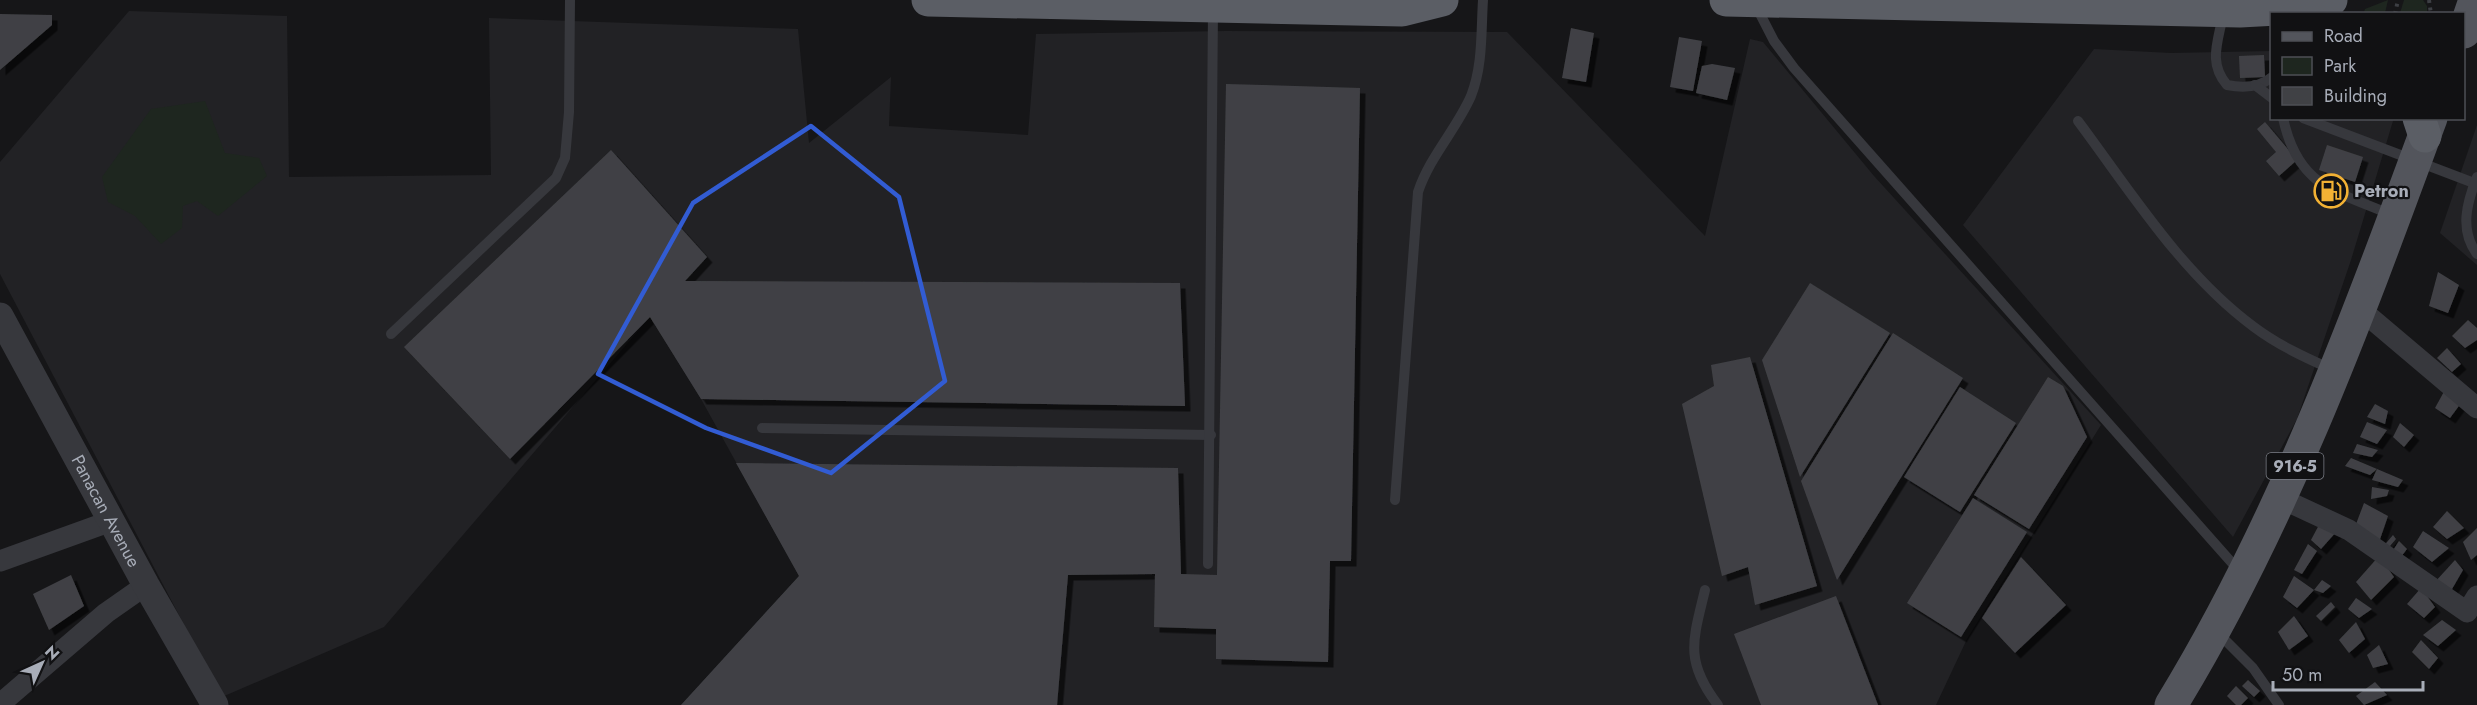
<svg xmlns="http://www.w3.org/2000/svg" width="2477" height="705" font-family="Jost,sans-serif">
  <defs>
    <filter id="shadow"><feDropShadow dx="5.5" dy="5.5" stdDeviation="0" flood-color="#0009"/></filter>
  </defs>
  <rect width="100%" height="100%" fill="#161618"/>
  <!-- built -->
  <g fill="#222225">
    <polygon points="129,11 287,16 289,177 491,175 489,18 798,29 809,143 891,77 889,126 1028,135 1036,34 1226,31 1507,32 1705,236 1750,39 1763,42 1874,176 2101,425 1967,639 1936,705 681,705 799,576 701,399 650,317 384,627 222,697 0,274 0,162"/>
    <polygon points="2094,49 2171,53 2271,51 2272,118 2391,118 2393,121 2351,260 2297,419 2233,537 1963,225"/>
    <polygon points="2477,125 2477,265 2440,233"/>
  </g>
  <!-- green -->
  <g fill="#1e261f">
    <polygon points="2388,0 2385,13 2364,12 2365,9"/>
    <polygon points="2404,0 2423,0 2427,6 2427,13 2400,13"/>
    <polygon points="205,101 225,153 259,158 267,176 218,216 197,201 183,206 182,228 161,244 135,216 108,202 102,177 151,109"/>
  </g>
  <!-- building -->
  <g fill="#404145" filter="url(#shadow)">
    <polygon points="0,14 52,15 52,25 0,70"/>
    <polygon points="1571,28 1594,33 1586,82 1562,78"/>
    <polygon points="1679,37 1702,41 1693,91 1670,87"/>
    <polygon points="2264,55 2265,77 2240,78 2239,56"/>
    <polygon points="1712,64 1735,68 1727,100 1696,93 1702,66"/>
    <polygon points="1226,84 1360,88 1351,561 1330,561 1328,662 1216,659 1216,629 1154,627 1155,574 1068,575 1057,705 681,705 799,576 736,463 1178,468 1181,574 1217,575"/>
    <polygon points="2265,122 2297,160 2279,176 2266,161 2276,152 2257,129"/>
    <polygon points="2327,145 2363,157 2355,182 2319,170"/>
    <polygon points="611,150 707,257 685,281 1180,283 1185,406 701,399 650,317 510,459 404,347"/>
    <polygon points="2438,272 2459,285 2448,313 2429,306"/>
    <polygon points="1810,283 1890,333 1800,477 1762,360"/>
    <polygon points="2468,320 2477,328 2477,340 2465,348 2452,336"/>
    <polygon points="1893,333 1963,378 1837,580 1801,481"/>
    <polygon points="2447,348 2461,364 2452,372 2437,358"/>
    <polygon points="1750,357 1817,586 1755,605 1748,567 1722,576 1682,404 1714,386 1711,365"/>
    <polygon points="2048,377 2063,386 2087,437 2029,529 1974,495"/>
    <polygon points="1960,387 2016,423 1960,512 1904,477"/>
    <polygon points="2446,388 2464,399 2450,418 2435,408"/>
    <polygon points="2375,404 2388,411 2385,424 2367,417"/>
    <polygon points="2367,422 2387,430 2377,444 2360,437"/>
    <polygon points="2400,423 2414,435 2404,447 2393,437"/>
    <polygon points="2357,444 2378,450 2372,457 2353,453"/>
    <polygon points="2351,458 2377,469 2370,475 2345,466"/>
    <polygon points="2377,469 2403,480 2398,487 2372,480"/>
    <polygon points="2372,487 2389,490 2387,496 2371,499"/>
    <polygon points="1973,498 2027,532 1961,637 1907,603"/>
    <polygon points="2364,503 2388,516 2378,545 2353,532"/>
    <polygon points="2447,511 2464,528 2447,539 2433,527"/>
    <polygon points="2320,523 2337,531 2321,549 2311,540"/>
    <polygon points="2477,528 2477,555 2471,560 2463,542"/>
    <polygon points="2423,531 2449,548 2432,562 2413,547"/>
    <polygon points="2393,535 2396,539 2384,553 2382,548"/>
    <polygon points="2399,541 2407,549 2398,561 2390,555"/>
    <polygon points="2308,544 2317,551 2302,574 2294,570"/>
    <polygon points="2379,556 2394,577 2371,600 2356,582"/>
    <polygon points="2021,557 2066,605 2015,653 1982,618"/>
    <polygon points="2455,560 2463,570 2448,596 2435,582"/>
    <polygon points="71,575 84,606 49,630 33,594"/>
    <polygon points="2294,576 2314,590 2322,580 2331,586 2323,593 2314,590 2297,608 2283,597"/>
    <polygon points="2421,588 2435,607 2424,618 2407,604"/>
    <polygon points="1836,596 1878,705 1761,705 1734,634"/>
    <polygon points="2356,598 2372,609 2359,618 2348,609"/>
    <polygon points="2331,602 2335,607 2321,621 2316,616"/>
    <polygon points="2294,616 2308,636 2289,650 2278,632"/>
    <polygon points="2442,620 2456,630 2438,646 2423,635"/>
    <polygon points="2356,622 2365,639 2349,653 2339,640"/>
    <polygon points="2421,640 2438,658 2429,669 2412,652"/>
    <polygon points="2379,645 2388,664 2373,668 2367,655"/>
    <polygon points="2248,680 2260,691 2254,697 2242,686"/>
    <polygon points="2375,682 2387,695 2364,705 2356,696"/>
    <polygon points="2236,686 2248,698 2241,705 2236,705 2227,696"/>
  </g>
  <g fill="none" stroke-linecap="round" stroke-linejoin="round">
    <!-- path -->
    <g stroke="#3d3f44" stroke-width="4" stroke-dasharray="3 4.5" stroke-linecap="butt">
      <polyline points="2429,0 2431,14"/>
      <polyline points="2395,14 2398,0"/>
    </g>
    <!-- service -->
    <g stroke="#37383d" stroke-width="10">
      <polyline points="1756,6 1774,41 1794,68 2240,572"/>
      <path d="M2223 15C2218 42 2208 63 2227 85 2242 88 2259 88 2272 77"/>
      <polyline points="2255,85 2272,98"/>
      <path d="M2283 118C2298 187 2334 190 2392 215"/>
      <polyline points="2303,118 2474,183"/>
      <path d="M2078 121C2131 192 2182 274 2254 327 2278 345 2304 357 2331 369"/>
      <path d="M2477 177C2467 202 2459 230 2477 254"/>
      <polyline points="391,334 556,178 565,158 569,112 570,0"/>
      <polyline points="762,428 1211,435"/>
      <path d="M1395 500 1418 192C1430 156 1456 130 1471 96 1483 66 1481 31 1483 0"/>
      <polyline points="1208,564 1213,10"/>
      <path d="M1705 590C1693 640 1684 661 1718 705"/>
      <polyline points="2217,632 2253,668 2279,705"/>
    </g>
    <!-- minor -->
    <g stroke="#37383d" stroke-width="21">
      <polyline points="2360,309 2477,408"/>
      <polyline points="2280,498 2349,530 2467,612 2477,596"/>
      <polyline points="0,561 111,521"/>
      <polyline points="0,704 106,613 146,585"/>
    </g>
    <!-- tertiary -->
    <path stroke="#37383d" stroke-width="27" id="s1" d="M0 316 146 585 215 705"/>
    <!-- primary -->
    <g stroke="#53555c" stroke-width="33">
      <polyline points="2464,32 2475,0"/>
      <path d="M2171 705C2283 522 2357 319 2431 118"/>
    </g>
    <!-- trunk -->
    <g stroke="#5b5e65" stroke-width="33">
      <polyline points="928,0 1402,10 1442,0"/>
      <polyline points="1726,0 2240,11 2277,9 2331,0"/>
      <polyline points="2419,118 2425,136"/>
    </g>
  </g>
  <!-- marked area -->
  <path fill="none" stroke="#325cd3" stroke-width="4.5" stroke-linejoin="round" d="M811 126 899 197 945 381 831 473 706 428 598 374 693 203Z"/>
  <!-- icons -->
  <defs>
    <g id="fuel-ring" transform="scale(1.725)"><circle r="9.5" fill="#111113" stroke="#f2b134" stroke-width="1.5"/><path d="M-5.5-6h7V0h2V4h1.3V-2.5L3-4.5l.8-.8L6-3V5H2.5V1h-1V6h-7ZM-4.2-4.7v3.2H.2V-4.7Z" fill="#f2b134"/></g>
  </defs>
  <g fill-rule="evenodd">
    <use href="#fuel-ring" x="2331" y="191"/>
  </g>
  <g text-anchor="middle" stroke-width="4.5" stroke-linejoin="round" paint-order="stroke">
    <!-- shield labels -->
    <rect fill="#111113" stroke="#7b7e86" stroke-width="1.5" x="2266.5" y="453" width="57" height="26" rx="4.5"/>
    <g font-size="16" font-weight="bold" fill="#a8adb8">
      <text x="2295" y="472">916-5</text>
    </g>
    <!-- poi labels -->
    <g font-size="18" font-weight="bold" fill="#a8adb8" stroke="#111113" text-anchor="start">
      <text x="2354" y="197">Petron</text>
    </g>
    <!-- street labels -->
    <g font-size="18" fill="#a8adb8" stroke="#111113">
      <text dy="6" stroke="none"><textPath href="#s1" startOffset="222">Panacan Avenue</textPath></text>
    </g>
  </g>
  <!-- legend -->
  <rect x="2270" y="12" width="195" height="108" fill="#111113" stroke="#4d4f55" stroke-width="1.5"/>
  <rect x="2282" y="32" width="30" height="9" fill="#53555c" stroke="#4d4f55" stroke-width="1.5"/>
  <text x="2324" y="42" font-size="18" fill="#a8adb8">Road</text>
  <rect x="2282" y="57" width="30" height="18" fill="#1e261f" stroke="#4d4f55" stroke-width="1.5"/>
  <text x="2324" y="72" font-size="18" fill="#a8adb8">Park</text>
  <rect x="2282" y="87" width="30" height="18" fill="#404145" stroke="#4d4f55" stroke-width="1.5"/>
  <text x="2324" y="102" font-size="18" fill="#a8adb8">Building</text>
  <!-- north arrow -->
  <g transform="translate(42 663) rotate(45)" stroke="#111113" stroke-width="4.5" paint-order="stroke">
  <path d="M0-4.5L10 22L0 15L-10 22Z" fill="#a8adb8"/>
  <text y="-9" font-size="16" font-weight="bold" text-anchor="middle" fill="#a8adb8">N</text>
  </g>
  <!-- scale -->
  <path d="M2273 681v9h150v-9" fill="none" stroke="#a8adb8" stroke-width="3"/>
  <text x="2282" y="681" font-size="18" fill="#a8adb8" stroke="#111113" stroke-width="4.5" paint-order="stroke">50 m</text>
</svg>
